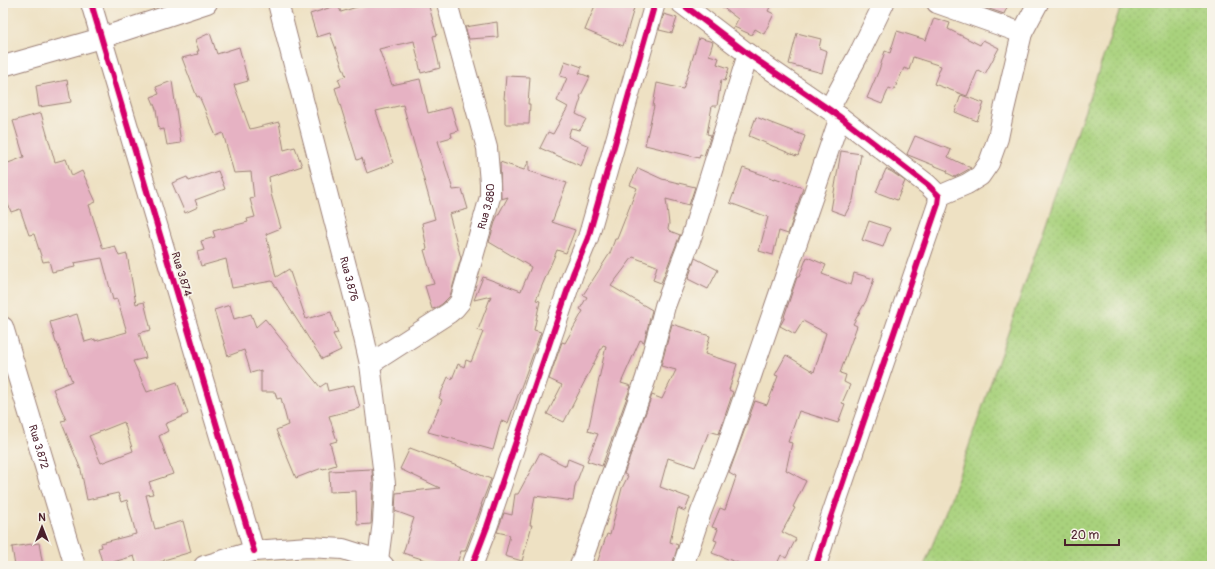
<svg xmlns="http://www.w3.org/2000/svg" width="1215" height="569" font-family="Pangolin,sans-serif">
  <defs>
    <pattern id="grass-dots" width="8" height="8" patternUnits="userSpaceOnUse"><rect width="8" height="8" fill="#a9d27d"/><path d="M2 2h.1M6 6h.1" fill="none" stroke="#93b46c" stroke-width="1.8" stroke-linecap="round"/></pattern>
  </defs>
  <rect width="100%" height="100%" fill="#f7f3e8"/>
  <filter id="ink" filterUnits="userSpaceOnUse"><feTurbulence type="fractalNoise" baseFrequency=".025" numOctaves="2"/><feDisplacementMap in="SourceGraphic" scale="8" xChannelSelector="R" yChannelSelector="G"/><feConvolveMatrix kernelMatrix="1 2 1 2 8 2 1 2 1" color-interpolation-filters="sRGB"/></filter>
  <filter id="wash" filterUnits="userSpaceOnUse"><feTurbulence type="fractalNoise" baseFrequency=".012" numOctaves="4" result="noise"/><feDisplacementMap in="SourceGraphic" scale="16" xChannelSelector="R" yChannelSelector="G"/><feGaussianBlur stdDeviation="0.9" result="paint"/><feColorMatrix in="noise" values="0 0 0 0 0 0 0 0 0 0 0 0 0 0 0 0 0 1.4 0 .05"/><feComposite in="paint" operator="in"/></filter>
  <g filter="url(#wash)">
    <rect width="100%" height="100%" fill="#eee1c3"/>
    <!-- grass -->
    <polygon fill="url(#grass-dots)" stroke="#7a7854" points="1122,3 1212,3 1212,566 924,566 952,495"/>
    <g id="blocks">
      <!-- building -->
      <g fill="#e6b2c3" fill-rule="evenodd">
        <polygon points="369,3 428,3 437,35 433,36 440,68 421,73 414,41 379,49 392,85 420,79 428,113 451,107 458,131 451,133 452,137 438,141 453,190 462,189 468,209 449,214 461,258 450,296 442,304 436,308 432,309 425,286 434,284 424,250 427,249 422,223 435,219 403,105 376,111 393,163 367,173 362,158 357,160 335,88 341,86 338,79 346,76 330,33 317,37 310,14 338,5 341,12"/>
        <polygon points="596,3 615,3 634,8 623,46 585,30"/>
        <polygon points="717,3 772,3 768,11 774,14 764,34 755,29 752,35 734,27 738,19"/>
        <polygon points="972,3 1009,3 1004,14"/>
        <polygon points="664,14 677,18 672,33 659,30"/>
        <polygon points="934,18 950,23 948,29 980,45 983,40 999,48 985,74 978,70 967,96 934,84 941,66 913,57 909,70 904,68 894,90 889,88 882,104 867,98 879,70 885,51 890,53 897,31 926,40"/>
        <polygon points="497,22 498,37 469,39 465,27"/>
        <polygon points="210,33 217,54 239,47 248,81 234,85 250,129 279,122 284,150 295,147 302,166 269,177 271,194 281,228 266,234 276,277 289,269 306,319 331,312 338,333 333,334 341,350 322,359 272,281 232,288 226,259 201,266 197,252 204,250 201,241 215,237 213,231 248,222 247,219 255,217 250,199 254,198 251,172 234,173 223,133 216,136 199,96 197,97 182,58 198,54 197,51 199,51 195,40"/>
        <polygon points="797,33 821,39 819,48 827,51 822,73 789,64"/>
        <polygon points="699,38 713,42 709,55 719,58 717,64 729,68 725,81 721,80 717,106 712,106 707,134 711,135 704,156 700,154 699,158 645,145 654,106 653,106 657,83 683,89"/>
        <polygon points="565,61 582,67 579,73 590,77 580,97 581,98 576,114 586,119 580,130 571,128 568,137 589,146 581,166 540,148 548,132 553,134 568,107 557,101 567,78 560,76"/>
        <polygon points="506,76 530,77 528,104 530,104 529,124 505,124 505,99 504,99"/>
        <polygon points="67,80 71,102 39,107 36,86"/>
        <polygon points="172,81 181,143 167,145 164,129 159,130 156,109 151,97 159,94 156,87"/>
        <polygon points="961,95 984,103 977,121 955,112"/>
        <path d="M41 113 55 162 66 159 72 176 82 171 96 202 89 205 103 249 115 246 119 256 127 254 136 304 144 302 151 330 139 333 146 358 133 361 147 392 177 382 188 414 165 424 168 431 159 436 173 474 149 482 153 494 146 495 155 529 183 521 191 552 164 560V561L148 566H137L134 556 103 565 98 548 102 547 101 543 136 534 127 500 121 502 118 493 87 500 81 470 61 421 66 420 53 389 72 381 57 343H56L50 322 77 314 85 342 95 339V341L127 332 117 299 113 300 102 258 74 263 75 267 52 272 49 261 43 262 34 234 29 235 20 209 11 212 3 191V165L24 157 13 121ZM124 422 133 451 101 463 89 436Z"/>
        <polygon points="756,117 771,123 805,136 798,156 796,155 796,156 749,136"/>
        <polygon points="915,136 951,150 948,157 971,168 955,177 947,173 948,171 908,155 907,154"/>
        <polygon points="841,151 861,154 853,200 845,215 831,210"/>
        <polygon points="529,161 529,171 567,183 552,222 575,230 566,253 557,250 536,300 540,301 534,330 541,332 508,423 501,421 493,450 428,432 442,400 439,398 448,377 452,379 458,364 464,367 466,360 471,362 483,332 478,330 491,296 474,300 483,277 521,291 531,267 489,242 496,219 508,197 501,199 500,162 524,170"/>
        <polygon points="638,168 662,179 695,187 689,205 666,199 669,224 668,229 670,231 680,235 661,283 653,280 657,266 633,257 611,286 652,310 644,342 640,340 621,383 631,386 602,466 587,461 598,434 588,431 606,346 603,345 564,422 547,414 562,385 549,379 562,342 565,343 583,311 580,309 587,297 583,295 610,253 615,239 617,239 637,188 630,185"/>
        <polygon points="743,168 775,179 775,178 803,188 788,234 779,231 773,255 759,251 768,217 730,203"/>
        <polygon points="886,169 892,172 905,181 897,200 876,192"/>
        <polygon points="218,171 225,189 195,200 198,207 185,213 172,183 187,177 189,181"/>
        <polygon points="869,221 890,228 883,247 862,240"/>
        <polygon points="807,257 826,265 822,274 851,285 854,273 874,279 867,299 853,324 857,326 840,373 846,375 844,382 850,385 842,403 845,404 838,423 799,411 788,442 792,443 786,470 806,481 793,507 795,508 782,532 796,539 786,558 781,555 776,566 746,566 712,553 717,541 714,540 718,529 712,527 720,508 725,510 736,477 729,473 755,401 767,405 778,376 775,375 786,355 814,372 826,333 803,321 795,334 780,326 785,317 784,317 797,277 799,277"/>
        <polygon points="695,258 718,270 708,289 688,279"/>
        <polygon points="230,305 234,319 251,314 256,327 265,319 320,387 326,383 328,391 354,385 360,408 329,416 337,441 330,443 336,465 323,469 322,468 296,478 276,430 288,425 281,398 277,399 275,392 261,392 261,370 251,373 244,350 228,356 214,310"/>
        <polygon points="672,324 710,336 705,354 737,364 729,390 733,392 719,434 709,431 695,467 668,458 660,487 690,498 685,511 678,508 670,542 678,545 672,566 596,566 607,534 610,535 622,488 628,476 624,474 652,395 662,399 676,370 661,366"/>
        <polygon points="410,448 491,479 481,505 482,505 465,551 461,551 456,566 444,566 403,553 414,518 395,511 396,493 440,488 400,469"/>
        <polygon points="540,453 566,466 568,459 583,465 575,486 573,501 535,496 530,525 532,525 522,561 505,556 510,535 497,532 504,513 512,515 515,494 518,494"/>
        <polygon points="372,469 373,487 371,524 357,525 356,491 330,492 329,471"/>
        <polygon points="39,543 43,566 15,566 12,547"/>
      </g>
    </g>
  </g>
  <g filter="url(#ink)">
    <use href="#blocks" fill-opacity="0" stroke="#9c8077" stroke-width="1"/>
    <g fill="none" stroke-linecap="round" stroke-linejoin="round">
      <!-- minor casing -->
      <g stroke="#9c8077" stroke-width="22">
        <g id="minor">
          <polyline points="91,3 254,551"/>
          <path id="s1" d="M278 3 360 320 370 364 385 484 383 522 378 560"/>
          <polyline points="681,3 748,54 840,117 928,185 939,196 938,204 831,517 816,566"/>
          <polyline points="937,3 1022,33"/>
          <polyline points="3,66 101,38 207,3"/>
          <polyline points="829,109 861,50 884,3"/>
          <polyline points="939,196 967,184 980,176 989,163 998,138 1003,114 1022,33 1038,3"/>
          <path id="s2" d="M3 327 75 566"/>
          <path id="s3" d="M370 364 449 313 455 308 460 302 490 197V183L487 148 447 3"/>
          <polyline points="204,566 254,551 308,547 343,549 378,560 384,566"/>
          <polyline points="472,566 487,527 573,274 588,238 655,3"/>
          <polyline points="580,566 592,532 605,492 619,455 646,378 665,306 692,235 748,54"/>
          <polyline points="683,566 701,512 726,449 840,117"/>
        </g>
      </g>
      <!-- minor -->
      <use href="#minor" stroke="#fff" stroke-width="20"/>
      <!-- cycleway casing -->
      <g stroke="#f7f3e8" stroke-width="8">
        <g id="cycleway">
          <polyline points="91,3 254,551"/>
          <polyline points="681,3 748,54 840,117 928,185 939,196 938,204 831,517 816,566"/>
          <polyline points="472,566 487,527 573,274 588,238 655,3"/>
        </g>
      </g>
      <!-- cycleway -->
      <use href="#cycleway" stroke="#d6006c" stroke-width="6"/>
    </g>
  </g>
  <g text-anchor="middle" stroke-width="3.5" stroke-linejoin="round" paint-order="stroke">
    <!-- street labels -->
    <g font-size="11" fill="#4a1f2b" stroke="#f7f3e8">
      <text dy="4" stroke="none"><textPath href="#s3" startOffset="209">Rua 3.880</textPath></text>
      <text transform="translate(182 274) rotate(73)" y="4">Rua 3.874</text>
      <text dy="4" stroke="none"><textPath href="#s1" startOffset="285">Rua 3.876</textPath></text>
      <text dy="4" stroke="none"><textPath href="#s2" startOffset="125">Rua 3.872</textPath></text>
    </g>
  </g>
  <!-- margin -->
  <rect width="1215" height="569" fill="none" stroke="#f7f3e8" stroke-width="16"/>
  <!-- north arrow -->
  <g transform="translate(42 527)" stroke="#f7f3e8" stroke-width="3" paint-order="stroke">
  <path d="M0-3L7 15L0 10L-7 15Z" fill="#4a1f2b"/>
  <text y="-6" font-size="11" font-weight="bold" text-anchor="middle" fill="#4a1f2b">N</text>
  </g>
  <!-- scale -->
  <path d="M1065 539v6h54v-6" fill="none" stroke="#4a1f2b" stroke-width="2"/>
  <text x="1071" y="539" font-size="12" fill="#4a1f2b" stroke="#f7f3e8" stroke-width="3" paint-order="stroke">20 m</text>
</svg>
